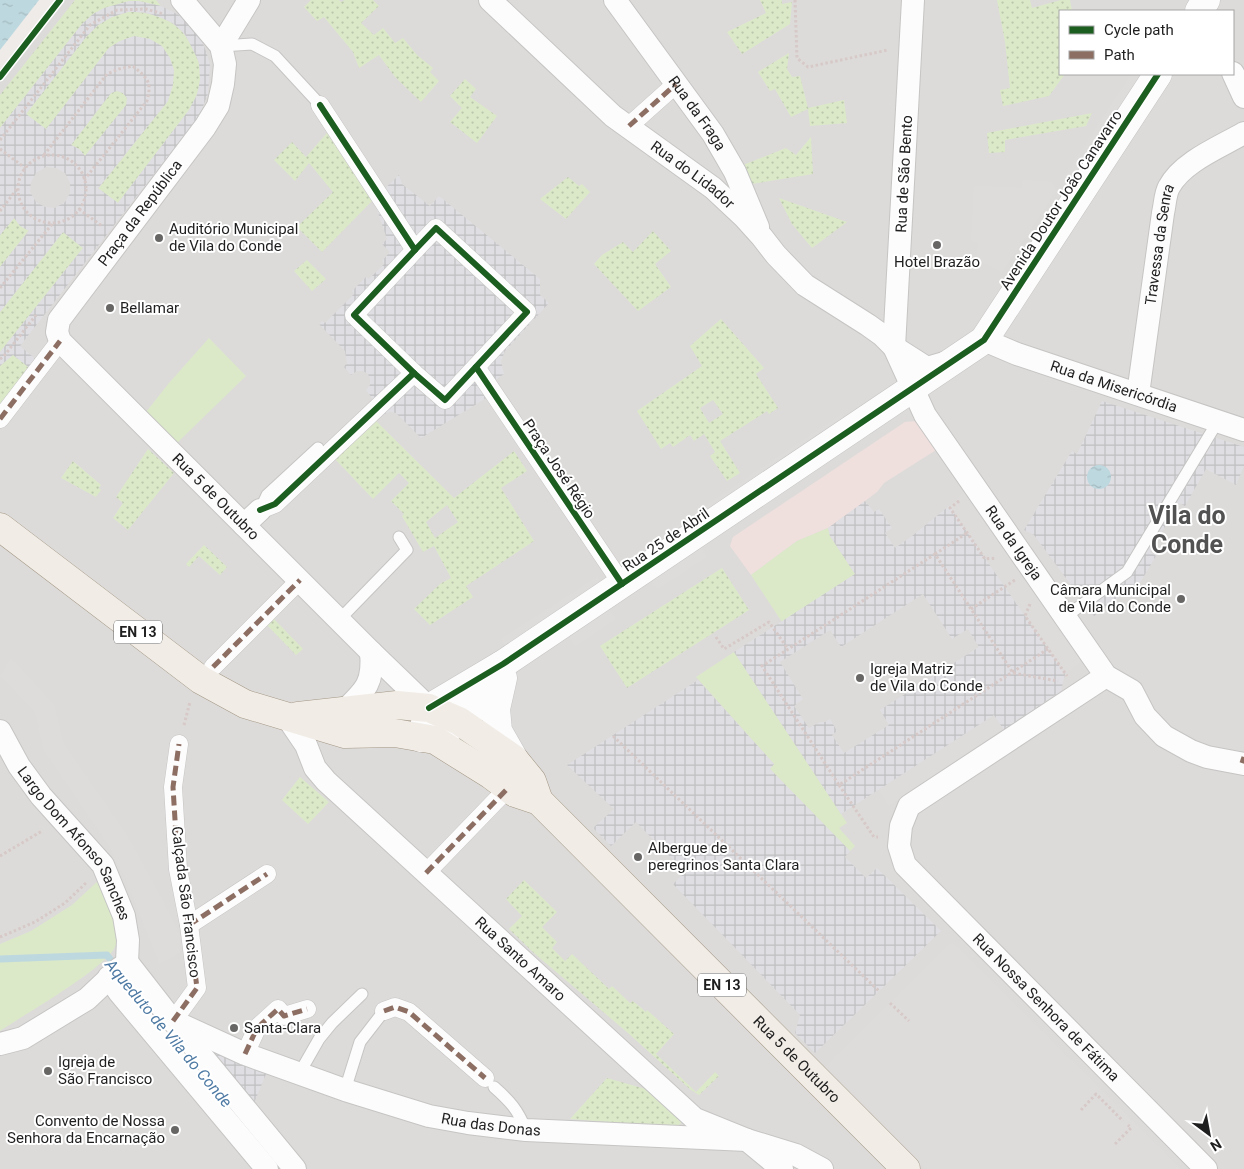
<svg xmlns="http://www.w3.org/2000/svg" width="1244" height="1169" font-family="Roboto,sans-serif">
  <defs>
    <pattern id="garden-dots" width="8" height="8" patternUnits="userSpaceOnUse" patternTransform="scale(1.25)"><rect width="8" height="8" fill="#dbe9c9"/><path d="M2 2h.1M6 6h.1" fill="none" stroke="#bcc7ac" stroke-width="1.8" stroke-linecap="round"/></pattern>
    <pattern id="plaza-grid" width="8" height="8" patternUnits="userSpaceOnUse" patternTransform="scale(1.25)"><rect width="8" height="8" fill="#dfdee2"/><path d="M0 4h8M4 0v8" fill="none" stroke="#bfbec1"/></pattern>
    <pattern id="water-ripples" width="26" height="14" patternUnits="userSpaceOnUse" patternTransform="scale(1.25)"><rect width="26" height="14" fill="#bed8df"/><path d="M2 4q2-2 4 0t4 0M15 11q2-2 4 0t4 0" fill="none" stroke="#a3b9bf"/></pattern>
  </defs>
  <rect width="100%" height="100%" fill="#eeebe8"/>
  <!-- residential -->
  <path fill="#dddbd9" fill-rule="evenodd" d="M60 0H1244V1169H0V75ZM1060 11H1233V74H1060Z"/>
  <!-- commercial -->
  <polygon fill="#efe0de" points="916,421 936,450 884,483 877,492 849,513 828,528 797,541 751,575 730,546 733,537 905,422"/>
  <!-- grass -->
  <g fill="#dbe9c9">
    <polygon points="209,338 246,376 176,444 146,412 169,383"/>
    <polygon points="828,528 830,536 855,574 782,622 751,575 797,541"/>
    <polygon points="734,652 847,823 839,828 855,846 850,851 770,769 774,764 696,677"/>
    <path d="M98 881C104 897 122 931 115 947 105 969 23 1015 0 1031V944L31 931 72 905Z"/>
  </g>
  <!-- garden -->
  <g fill="url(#garden-dots)" fill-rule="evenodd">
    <path d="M75 0H156L161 6C130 0 106 2 82 24L0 128V95Z"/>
    <polygon points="311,0 339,0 341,2 345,0 373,0 379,6 361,23 374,35 383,28 395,43 403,38 417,55 433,68 430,72 439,81 421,102 395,77 379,55 359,68 353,52 324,17 317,21 304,7"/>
    <polygon points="760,0 782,0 782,4 792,2 790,24 742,54 727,32 766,13"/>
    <polygon points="997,0 1030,0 1032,8 1061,0 1070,0 1072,11 1060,11 1060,74 1065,74 1049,96 1003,106 1000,90 1010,88 1005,42"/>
    <path d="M128 12C158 12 182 22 194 51 199 61 201 70 200 81 199 92 194 101 189 110L118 203 98 189 168 101 150 39C131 36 124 38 109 48L46 130 26 114 86 37 98 25 112 17Z"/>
    <polygon points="789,53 787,69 792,77 800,76 808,108 844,100 847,123 810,126 808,109 791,117 775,89 770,91 758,72"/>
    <polygon points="465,79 476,89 470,97 497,116 477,143 450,122 462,108 450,96"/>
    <polygon points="117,91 123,93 127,98 127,105 85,156 79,149 71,145 111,93"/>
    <polygon points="1092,113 1086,126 1005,140 1005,152 989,153 987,133"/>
    <polygon points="327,133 372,201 322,252 297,227 333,192 309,163 295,181 274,160 292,142 306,157"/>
    <polygon points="811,137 813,174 752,184 743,165 786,148 796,155"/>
    <polygon points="568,177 579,186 582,184 590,192 566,219 540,199"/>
    <polygon points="779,198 847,222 812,248 792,224"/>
    <polygon points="14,218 29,230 0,267 0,235"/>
    <polygon points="653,231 671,251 655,264 671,287 638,311 594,264 602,255 623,242 633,252"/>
    <polygon points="63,232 83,248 0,352 0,312"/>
    <polygon points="307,260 326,279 312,291 294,271"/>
    <path d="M721 319 764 368 756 374 778 408 769 414 767 411 720 441 740 473 727 481 710 456 715 452 704 434 694 441 690 435 673 447 670 443 661 449 637 411 702 366 690 346ZM713 400 723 414 709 423 700 408Z"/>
    <polygon points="13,354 32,370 0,413 0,366"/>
    <path d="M376 421 454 498 514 451 527 471 501 488 534 541 466 586 473 597 430 625 414 609 440 584 451 578 434 546 423 552 402 516 404 514 391 501 409 483 399 473 373 499 335 459ZM447 505 458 522 435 538 426 522Z"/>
    <polygon points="148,449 174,473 128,530 113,518 123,503 116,497"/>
    <polygon points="73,461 101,485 99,488 101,490 96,497 61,478"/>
    <polygon points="204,545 227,567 220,575 199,556 189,567 186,564"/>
    <polygon points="722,568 749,610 627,688 600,646"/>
    <polygon points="272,617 303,649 296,655 266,624"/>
    <polygon points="300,777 329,802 308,824 282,800"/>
    <polygon points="524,880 557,912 542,927 557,942 552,948 565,961 572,954 609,989 612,986 630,1003 633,1001 646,1012 647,1010 674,1034 656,1054 696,1092 715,1072 719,1076 699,1095 691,1090 628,1033 534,953 509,929 522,916 506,899"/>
    <polygon points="607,1078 649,1090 683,1121 677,1127 570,1119"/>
  </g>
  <!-- parking -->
  <g fill="#dedcdb">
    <polygon points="1131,74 1149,74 1042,240 1035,235 1068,188 1065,175"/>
    <polygon points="1023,180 1052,182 1056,191 1002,272 977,259 978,242 971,241 974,186 1022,188"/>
    <polygon points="842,414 847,422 634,564 629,557"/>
    <polygon points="964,491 1083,659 1065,674 949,506"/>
    <polygon points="699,545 707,557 657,590 649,577"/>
    <polygon points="597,577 602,584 505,645 501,639"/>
    <polygon points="607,605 616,619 575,647 566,633"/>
    <polygon points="11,657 54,704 63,742 126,833 153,882 181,935 185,949 173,957 159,963 129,888 108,845 44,751 35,713 0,676"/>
    <polygon points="994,715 1004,730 889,806 878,790"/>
    <polygon points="952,942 1181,1169 926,1169 824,1068"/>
  </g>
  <!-- plaza -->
  <g fill="url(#plaza-grid)" fill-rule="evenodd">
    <path d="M129 1H139L161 6 177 14 190 24 200 37 206 51 210 65 208 94 201 111 193 124 20 346 39 362 32 370 13 355 0 366V352L83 248 63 232 0 312V267L29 231 20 226 14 218 0 235V128L82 24 93 14 104 8ZM128 12H144L159 17 173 23 185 34 199 62 200 80 197 95 189 110 118 203 98 188 168 101 173 85 174 70 170 58 162 46 150 39 134 36 120 41 109 48 46 129 26 114 86 37 98 25 112 17ZM117 91 123 93 127 98 126 105 85 156 79 149 71 145 111 93ZM46 167 56 168 65 173 70 183V193L65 202 55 208 45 207 36 202 30 192 31 182 36 173Z"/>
    <polygon points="399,175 402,184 430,206 439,196 540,279 540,295 549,303 505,351 501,361 504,374 495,380 501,389 421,438 396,413 390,412 384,414 366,390 370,385 370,379 368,374 363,371 357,371 351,375 344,367 347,363 345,351 319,324 322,321 325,323 354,294 352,291 366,277 369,279 384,264 382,261 390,252 382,244 387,239 375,204 372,201"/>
    <polygon points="1102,401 1244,447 1244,466 1236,485 1206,469 1185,506 1179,503 1150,552 1156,556 1141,581 1094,616 1034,535 1024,530 1072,451 1077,454"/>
    <path d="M865 501 874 512 879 509 892 528 885 533 895 548 912 536 949 506 1065 674 1061 691 1004 730 994 715 841 814 734 652 855 574 830 536 828 528ZM923 594 952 639 968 629 979 647 880 710 889 725 844 753 832 735 837 731 830 719 825 722H820L809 728 794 706 803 699 780 662 830 630 841 647Z"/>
    <polygon points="698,680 774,764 770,769 850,851 845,857 866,878 877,868 941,931 815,1053 795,1033 800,1015 673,884 685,872 636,822 611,846 593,828 614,809 567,765"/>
    <polygon points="221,1049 266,1074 252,1108 209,1057"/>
  </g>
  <!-- water -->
  <g fill="url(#water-ripples)">
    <polygon points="0,0 39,0 0,50"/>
    <circle cx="1099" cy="477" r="12"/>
  </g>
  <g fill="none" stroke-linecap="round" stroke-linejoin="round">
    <!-- stream -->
    <polyline stroke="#bed8df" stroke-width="7" points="0,959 107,955 116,967"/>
    <!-- service casing -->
    <g stroke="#c6c5c4" stroke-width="13">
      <g id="service">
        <polyline points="221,46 252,44 275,56 324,109"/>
        <polyline points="260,510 267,495 318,448"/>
        <polyline points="1065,617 1127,572 1218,421"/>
        <polyline points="339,620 407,550 399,537"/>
        <polyline points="299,1074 319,1039 332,1023 362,994"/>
        <path d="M494 1087C510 1101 518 1110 526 1130"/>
        <polyline points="345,1090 360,1042 384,1011"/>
      </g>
    </g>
    <!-- pedestrian casing -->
    <g stroke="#c6c5c4" stroke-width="19">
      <g id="pedestrian">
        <polyline points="629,126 676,84"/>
        <polyline points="476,367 622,584"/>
        <polyline points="414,373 354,315 415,250"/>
        <polyline points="0,419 60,341"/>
        <polyline points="260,510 275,504 414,373 445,400 527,312 436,228 415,250 320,105"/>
        <polyline points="213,667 300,580"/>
        <polyline points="426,873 508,788"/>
        <polyline points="189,925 267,874"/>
        <polyline points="384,1011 395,1007 409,1012 485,1078"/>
        <polyline points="173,1021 197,988 189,925 178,869 173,787 179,744"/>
        <polyline points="245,1054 257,1028 278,1009 284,1016 307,1009"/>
      </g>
    </g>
    <!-- minor casing -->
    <g stroke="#c6c5c4" stroke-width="24">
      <g id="minor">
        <path id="s1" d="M182 0 221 46 225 64 223 84 218 106 205 127 59 320 57 332 60 341 371 652 429 708"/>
        <path id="s2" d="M490 0 613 116 713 188 744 217 762 237 776 255 805 285 868 325 882 335 894 347 927 368 951 361"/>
        <path id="s3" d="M615 0 713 134 735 172 758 227"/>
        <path id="s4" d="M913 0 894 347 925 415 1106 676 1132 691 1145 716 1164 736 1191 751 1207 757 1244 764"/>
        <polyline points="221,46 249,0"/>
        <polyline points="1233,73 1244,97"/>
        <path id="s5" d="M984 340 1017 354 1244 430"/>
        <path id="s6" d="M1138 394 1163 213C1165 205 1165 194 1169 187 1182 162 1220 147 1244 133"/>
        <polyline points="244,525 260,510"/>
        <path id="s7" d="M1106 676 909 806 901 826 899 846 905 865 1206 1169"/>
        <path d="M345 710C366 690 374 682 371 652"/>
        <path id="s8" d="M287 717 306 745 315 768 326 781 695 1119 747 1140 782 1169"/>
        <path id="s9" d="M0 731 19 766 41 796 103 865 124 916 128 940 127 962"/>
        <polyline points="127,962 173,1021 295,1169"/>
        <polyline points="109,977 119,992 267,1169"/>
        <path id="s10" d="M173 1021 245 1054 345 1090 429 1116 468 1123 526 1130 747 1140 796 1155 822 1169"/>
        <polyline points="0,1044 23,1038 87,999 120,968"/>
      </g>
    </g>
    <!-- tertiary casing -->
    <g stroke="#c6c5c4" stroke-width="29">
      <g id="tertiary">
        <polyline points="1199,11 1206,0"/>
        <polyline points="503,678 496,709 498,731 514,759"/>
        <polyline points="441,735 481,704 502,665"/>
        <polyline points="421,738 429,708 503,664 984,340 1158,74"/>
      </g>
    </g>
    <!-- primary casing -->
    <g stroke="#a39886" stroke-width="29">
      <g id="primary">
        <path id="s11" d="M0 527 201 680 245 704 345 734 395 733 435 740 491 775 515 793 539 801 906 1169"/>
        <polyline points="298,716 397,705 429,708 459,721 514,759 532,781 539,801"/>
      </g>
    </g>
    <!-- path -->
    <g stroke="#d6c9c7" stroke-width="3" stroke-dasharray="2.5 2.5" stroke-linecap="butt">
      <polyline points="795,0 797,58 808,67 888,50"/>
      <polyline points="0,77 60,0"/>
      <polyline points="0,140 90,25 117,10 146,9 163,14"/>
      <polyline points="0,149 25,168"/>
      <path d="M44 155 107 74 119 69 133 66C148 79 152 81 147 101L84 180"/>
      <circle cx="52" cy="189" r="34"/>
      <polyline points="79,209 102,226"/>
      <polyline points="0,211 17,189"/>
      <polyline points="0,288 53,223"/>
      <polyline points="0,359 4,356 36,315"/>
      <polyline points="959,501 950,508 985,559 996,558"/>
      <polyline points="935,554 967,533"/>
      <polyline points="1030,604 1025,616 1067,676"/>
      <polyline points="971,609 1015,580"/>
      <polyline points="716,637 724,649 769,622 788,649"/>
      <polyline points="1048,649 839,785 762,666 935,554 1013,673 1058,681"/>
      <polyline points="184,725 190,702"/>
      <polyline points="613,736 879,991"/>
      <polyline points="839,785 874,837 878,837"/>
      <polyline points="0,856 42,831"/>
      <polyline points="0,937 35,922 65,903 87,882"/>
      <polyline points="890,1003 909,1021"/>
      <polyline points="1081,1110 1096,1094 1123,1121"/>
      <polyline points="1115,1144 1131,1128 1128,1125"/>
    </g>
    <!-- service -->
    <use href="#service" stroke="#fcfcfc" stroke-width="11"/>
    <!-- pedestrian -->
    <use href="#pedestrian" stroke="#fcfcfc" stroke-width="18"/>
    <!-- minor -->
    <use href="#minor" stroke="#fcfcfc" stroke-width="22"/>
    <!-- tertiary -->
    <use href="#tertiary" stroke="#fcfcfc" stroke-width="28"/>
    <!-- primary -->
    <use href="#primary" stroke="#f1ece6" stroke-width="28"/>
    <!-- quiet -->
    <g stroke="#8d6e63" stroke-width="5" stroke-dasharray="10 5" stroke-linecap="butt">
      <polyline points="629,126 676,84"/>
      <polyline points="0,419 60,341"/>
      <polyline points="213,667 300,580"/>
      <polyline points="1242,763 1244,757"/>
      <polyline points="426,873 508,788"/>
      <polyline points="189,925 267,874"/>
      <polyline points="384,1011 395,1007 409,1012 485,1078"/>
      <polyline points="173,1021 197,988 189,925 178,869 173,787 179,744"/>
      <polyline points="245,1054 257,1028 278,1009 284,1016 307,1009"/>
    </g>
    <!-- cycleway casing -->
    <g stroke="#fff" stroke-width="9">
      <g id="cycleway">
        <polyline points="0,77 60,0"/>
        <polyline points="476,367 622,584"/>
        <polyline points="414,373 354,315 415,250"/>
        <polyline points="260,510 275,504 414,373 445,400 527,312 436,228 415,250 320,105"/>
        <polyline points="429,708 503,664 984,340 1158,74"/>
      </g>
    </g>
    <!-- cycleway -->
    <use href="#cycleway" stroke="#1b5e20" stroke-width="6"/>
  </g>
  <!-- markers -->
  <g fill="#676665" stroke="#fff" stroke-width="2">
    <circle cx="159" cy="238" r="5"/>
    <circle cx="937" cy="245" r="5"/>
    <circle cx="110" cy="308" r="5"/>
    <circle cx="1181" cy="599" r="5"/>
    <circle cx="860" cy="678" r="5"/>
    <circle cx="638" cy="857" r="5"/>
    <circle cx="234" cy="1028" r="5"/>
    <circle cx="48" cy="1071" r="5"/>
    <circle cx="175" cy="1130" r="5"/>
  </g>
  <g text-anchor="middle" stroke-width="4" stroke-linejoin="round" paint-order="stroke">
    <!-- shield labels -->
    <g fill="#fff" stroke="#626262" stroke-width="1">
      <rect x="114" y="620.5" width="48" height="23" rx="4"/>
      <rect x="698" y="973.5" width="48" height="23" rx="4"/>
    </g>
    <g font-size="14" font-weight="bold" fill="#1f1f1f">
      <text x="138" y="637">EN 13</text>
      <text x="722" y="990">EN 13</text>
    </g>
    <!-- street labels -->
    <g font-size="15" fill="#1f1f1f" stroke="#fff">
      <text dy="5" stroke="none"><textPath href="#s3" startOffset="140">Rua da Fraga</textPath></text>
      <text transform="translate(904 174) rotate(-87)" y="5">Rua de São Bento</text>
      <text dy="5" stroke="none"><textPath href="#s2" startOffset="268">Rua do Lidador</textPath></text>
      <text transform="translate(1061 200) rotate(-57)" y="5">Avenida Doutor João Canavarro</text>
      <text transform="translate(140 213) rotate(-53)" y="5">Praça da República</text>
      <text dy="5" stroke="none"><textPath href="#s6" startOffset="151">Travessa da Senra</textPath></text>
      <text dy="5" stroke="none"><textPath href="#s5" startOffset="138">Rua da Misericórdia</textPath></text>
      <text transform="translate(559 469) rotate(56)" y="5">Praça José Régio</text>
      <text dy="5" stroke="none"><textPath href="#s1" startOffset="630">Rua 5 de Outubro</textPath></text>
      <text transform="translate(666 540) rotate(-34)" y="5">Rua 25 de Abril</text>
      <text dy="5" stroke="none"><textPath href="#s4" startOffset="578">Rua da Igreja</textPath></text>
      <text dy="5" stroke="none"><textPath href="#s9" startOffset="136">Largo Dom Afonso Sanches</textPath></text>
      <text transform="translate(186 902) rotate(83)" y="5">Calçada São Francisco</text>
      <text dy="5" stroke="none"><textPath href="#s8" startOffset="339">Rua Santo Amaro</textPath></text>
      <text dy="5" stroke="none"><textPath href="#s7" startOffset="498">Rua Nossa Senhora de Fátima</textPath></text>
      <text dy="5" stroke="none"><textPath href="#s11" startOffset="984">Rua 5 de Outubro</textPath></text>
      <text dy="5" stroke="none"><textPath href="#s10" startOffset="336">Rua das Donas</textPath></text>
    </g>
    <!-- poi labels -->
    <g font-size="15" fill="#1f1f1f" stroke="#fff" text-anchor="start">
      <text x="169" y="234">Auditório Municipal<tspan x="169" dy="17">de Vila do Conde</tspan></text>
      <text x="937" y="267" text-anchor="middle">Hotel Brazão</text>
      <text x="120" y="313">Bellamar</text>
      <text x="1171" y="595" text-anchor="end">Câmara Municipal<tspan x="1171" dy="17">de Vila do Conde</tspan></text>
      <text x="870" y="674">Igreja Matriz<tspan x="870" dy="17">de Vila do Conde</tspan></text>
      <text x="648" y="853">Albergue de<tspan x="648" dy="17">peregrinos Santa Clara</tspan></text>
      <text x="244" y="1033">Santa-Clara</text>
      <text x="58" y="1067">Igreja de<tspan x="58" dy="17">São Francisco</tspan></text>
      <text x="165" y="1126" text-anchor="end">Convento de Nossa<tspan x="165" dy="17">Senhora da Encarnação</tspan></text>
    </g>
    <!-- water labels -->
    <g font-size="16" font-style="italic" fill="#4d79a3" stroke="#fff">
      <text transform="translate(169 1033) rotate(50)" y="6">Aqueduto de Vila do Conde</text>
    </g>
    <!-- town labels -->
    <g font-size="25" font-weight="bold" fill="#525252" stroke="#fff">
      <text x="1187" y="524">Vila do<tspan x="1187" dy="29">Conde</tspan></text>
    </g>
  </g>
  <!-- legend -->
  <rect x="1059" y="10" width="175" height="65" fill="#ffffff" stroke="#a5a5a5"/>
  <rect x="1069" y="26" width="25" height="8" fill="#1b5e20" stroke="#a5a5a5"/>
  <text x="1104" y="35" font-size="15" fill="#1f1f1f">Cycle path</text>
  <rect x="1069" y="51" width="25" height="8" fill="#8d6e63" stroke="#a5a5a5"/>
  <text x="1104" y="60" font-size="15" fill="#1f1f1f">Path</text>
  <!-- north arrow -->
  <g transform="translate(1209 1134) rotate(148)" stroke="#ffffff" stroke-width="4" paint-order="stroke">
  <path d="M0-4L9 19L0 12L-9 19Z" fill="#1f1f1f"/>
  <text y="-8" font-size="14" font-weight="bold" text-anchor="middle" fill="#1f1f1f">N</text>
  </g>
</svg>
